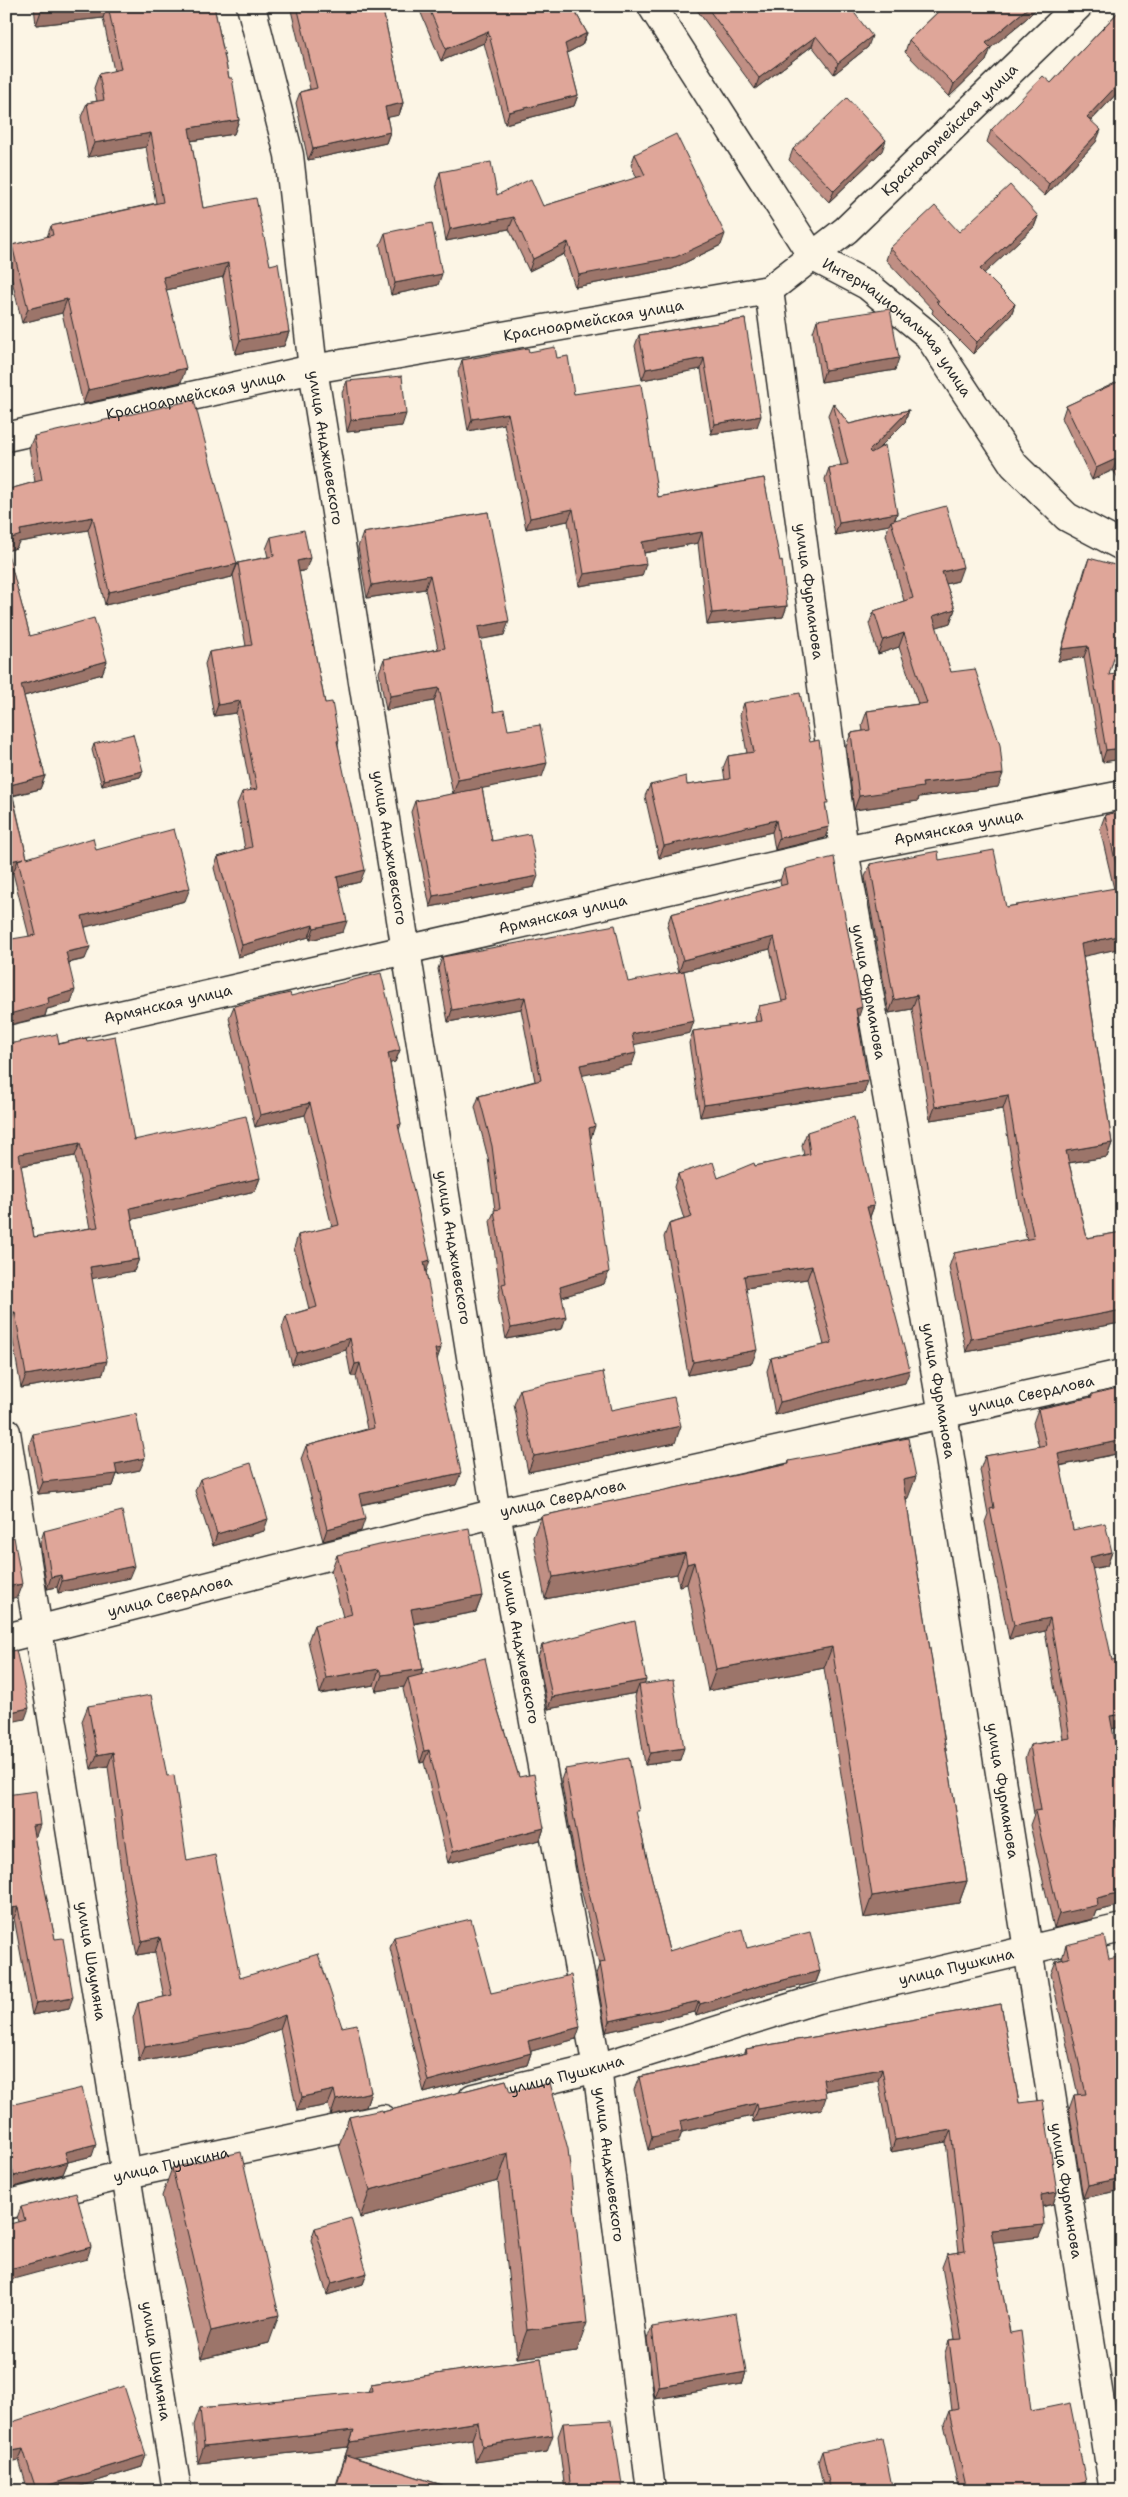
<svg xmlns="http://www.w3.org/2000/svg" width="1128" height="2497" font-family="'Shantell Sans',sans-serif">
  <rect width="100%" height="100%" fill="#fcf5e5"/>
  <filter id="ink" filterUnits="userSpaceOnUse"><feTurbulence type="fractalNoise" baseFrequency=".02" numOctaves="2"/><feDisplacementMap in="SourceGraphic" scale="10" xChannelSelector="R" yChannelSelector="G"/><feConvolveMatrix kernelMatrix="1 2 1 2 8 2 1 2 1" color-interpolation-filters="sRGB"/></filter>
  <g filter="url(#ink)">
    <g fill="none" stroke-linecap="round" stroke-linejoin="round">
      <!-- minor casing -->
      <g stroke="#2b2b2b" stroke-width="31">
        <g id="minor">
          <path id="s1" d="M251 6 289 155 313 369 496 1513 597 2068 651 2491"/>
          <path id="s2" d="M652 6 812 256 867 285 928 335 1014 465 1067 517 1122 546"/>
          <path id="s3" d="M769 290 844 850 943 1414 1114 2491"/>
          <path id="s4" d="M6 437 313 369 769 290 846 230 1078 6"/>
          <path id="s5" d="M6 1041 844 850 1122 795"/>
          <path id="s6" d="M6 1638 496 1513 1122 1374"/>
        </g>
      </g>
      <!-- tertiary casing -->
      <g stroke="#2b2b2b" stroke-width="31">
        <g id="tertiary">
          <path id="s7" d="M6 1432 177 2491"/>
          <path id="s8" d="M473 2098 597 2068 818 1999 1122 1928"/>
          <path id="s9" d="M6 2205 127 2174 383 2119"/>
        </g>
      </g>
      <!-- minor -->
      <use href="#minor" stroke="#fcf5e5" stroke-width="28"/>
      <!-- tertiary -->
      <use href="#tertiary" stroke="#fcf5e5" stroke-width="28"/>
    </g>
    <!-- wall -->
    <g fill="#c08f84" stroke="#2b2b2b" fill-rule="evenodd">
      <polygon points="34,6 214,6 229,78 239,120 234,134 191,141 203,208 270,265 289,332 284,346 235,354 223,277 166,290 181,382 83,404 62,313 22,323 7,259 12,245 47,237 51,226 156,203 146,147 88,157 81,117 87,103 97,101 94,88 99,74 114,71 103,18 36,25"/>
      <polygon points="290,6 382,6 403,103 399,115 387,117 390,132 386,143 308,160 296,103 300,92 310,89"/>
      <polygon points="418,6 572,6 587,33 582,45 567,53 578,95 574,106 505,124 484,43 441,61"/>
      <polygon points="694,6 849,6 868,47 834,74 812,46 755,89"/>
      <polygon points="940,6 1039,6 1027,18 990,48 986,61 949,97 905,52 909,40 942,8"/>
      <polygon points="1122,8 1122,88 1091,121 1096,142 1045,196 987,142 991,130 1051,83"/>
      <polygon points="793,149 882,151 829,202 789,160"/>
      <polygon points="635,154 721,245 672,269 575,287 564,254 529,271 509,229 446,241 436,184 440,172 497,195 543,206 637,178 631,165"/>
      <polygon points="1038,216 1034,227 984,273 1015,304 1011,315 973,354 932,313 933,310 886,260 890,248 959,232"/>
      <polygon points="385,233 438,285 391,295 380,245"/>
      <polygon points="745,319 757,427 711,434 701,369 642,380 635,346 639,335"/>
      <polygon points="817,320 895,370 821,382 813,332"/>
      <polygon points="529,352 557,358 574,394 658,497 764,478 787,606 783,617 707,625 698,543 644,553 642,576 579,586 568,521 526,529 504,424 468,431 458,372 462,360"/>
      <polygon points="1122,380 1122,484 1113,470 1092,480 1062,418 1066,406"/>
      <polygon points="347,381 402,426 347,432 342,393"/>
      <polygon points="833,403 849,424 909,410 905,422 877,450 897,513 895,520 958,581 946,584 955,609 950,623 936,627 951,672 998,787 919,797 918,801 854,810 846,747 851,733 863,731 862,725 867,711 918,704 899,647 878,654 869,624 874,611 904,601 886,535 889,525 835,535 825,479 829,468 841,465 828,415"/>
      <polygon points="34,436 237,564 232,577 105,605 88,530 19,542 16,548 7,551 30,636 107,661 102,674 24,696 45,776 40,789 13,796 27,858 96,850 185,901 85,927 85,959 69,963 71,1003 47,1009 45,1016 29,936 13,873 6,490 35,482 29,448"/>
      <polygon points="488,512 504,635 480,639 494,712 542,777 482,788 492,841 534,887 430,907 411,812 415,801 453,794 434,701 386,710 379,672 384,659 438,649 425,589 367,598 358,547 363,533"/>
      <polygon points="271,537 306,570 299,572 325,703 339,740 338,744 360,882 339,887 343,932 310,940 309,937 238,957 214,868 218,857 245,849 237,804 242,792 251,791 236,713 214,716 205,664 209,652 246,646 233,575 238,563 268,557 266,549"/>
      <polygon points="1089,558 1122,759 1102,762 1084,657 1058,661 1085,569"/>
      <polygon points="744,703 810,742 826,808 825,838 775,850 772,832 659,858 645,796 650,785 687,785 725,780 723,768 728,756 747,753 740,715"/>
      <polygon points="94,744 143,771 140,777 102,786 92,750"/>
      <polygon points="1122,811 1122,948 1083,956 1112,1143 1107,1157 1069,1163 1087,1238 1122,1232 1122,1332 1120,1323 966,1352 949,1267 954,1253 1027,1240 1019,1206 1003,1109 930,1120 912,1009 889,1013 865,877 870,864 939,860 1006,907 1114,889 1100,829 1105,815"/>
      <polygon points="784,869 858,1019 864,1093 700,1117 689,1043 693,1031 756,1022 755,1018 759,1006 782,1002 770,949 679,972 667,926 671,914 781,886 780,881"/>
      <polygon points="442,957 628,982 690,1033 634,1044 632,1065 582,1075 591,1138 590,1138 604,1284 562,1297 562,1329 506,1339 498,1296 500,1289 490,1221 495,1210 488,1158 475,1107 479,1096 535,1081 521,1009 448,1022 438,969"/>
      <polygon points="291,996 400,1050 395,1062 390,1063 401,1124 399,1130 426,1272 437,1359 456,1485 361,1505 361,1531 323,1541 301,1459 306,1446 367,1429 356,1376 351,1376 346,1350 292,1365 282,1328 286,1316 309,1309 294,1248 298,1235 332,1227 305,1115 255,1127 229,1018 234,1006"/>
      <path d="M87 1041 134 1140 260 1178 255 1191 132 1219 139 1259 134 1271 92 1278 103 1374 21 1388 10 1324 6 1325V1043L59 1044ZM75 1156 90 1228 34 1237 21 1166Z"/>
      <polygon points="807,1132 874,1206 870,1217 905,1383 775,1415 767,1371 771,1358 824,1345 807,1279 746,1288 752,1363 688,1375 664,1237 669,1224 684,1219 674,1187 678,1174 718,1178 755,1166 804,1156 802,1145"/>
      <polygon points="1122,1387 1122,1456 1121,1453 1060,1466 1073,1530 1112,1552 1107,1566 1092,1569 1122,1727 1112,1728 1118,1831 1122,1848 1122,1905 1096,1911 1093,1919 1054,1928 1030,1825 1034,1814 1025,1758 1030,1745 1063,1739 1045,1631 1009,1639 985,1522 988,1514 980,1470 985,1456 1039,1447 1033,1423 1038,1409 1090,1398 1092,1394"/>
      <polygon points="520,1389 611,1410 675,1443 528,1472 514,1405"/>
      <polygon points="33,1434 140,1470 117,1474 113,1486 38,1494 29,1445"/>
      <polygon points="789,1461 908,1498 906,1499 967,1881 959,1903 864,1918 824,1668 708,1691 687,1584 679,1586 677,1574 545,1599 533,1537 541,1516 788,1465"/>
      <polygon points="200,1479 264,1531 213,1546 195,1491"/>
      <polygon points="44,1531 129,1578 58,1593 57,1587 47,1589 40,1543"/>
      <polygon points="337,1555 482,1596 476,1612 414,1624 423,1669 421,1674 495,1701 519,1777 544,1828 540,1840 448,1863 424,1762 420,1763 403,1689 404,1687 376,1691 374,1685 320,1694 308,1641 314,1625 343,1617 331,1571"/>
      <polygon points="542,1645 645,1684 680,1760 645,1765 635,1697 636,1693 548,1709 538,1657"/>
      <polygon points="88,1706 167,1776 187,1861 240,1978 342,2027 371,2092 366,2107 331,2115 328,2105 297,2111 280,2029 244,2043 139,2062 133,2018 138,2003 164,1997 155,1952 137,1955 123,1887 108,1766 91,1769 82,1721"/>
      <polygon points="565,1769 637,1816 669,1951 747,1948 820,1971 816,1982 755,1997 696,2016 695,2012 606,2032 596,1974 599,1965 578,1875 561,1780"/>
      <polygon points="6,1795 36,1836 34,1837 69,2008 32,2015 14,1918 6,1920"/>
      <polygon points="394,1937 491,1993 576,2039 531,2051 531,2053 527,2065 424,2093 390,1948"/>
      <polygon points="1066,1945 1109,1959 1122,2190 1083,2198 1069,2109 1074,2095 1078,2095 1051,1974 1056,1961 1062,1959"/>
      <polygon points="1001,2004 1019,2103 1057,2192 1053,2204 1042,2207 1039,2237 993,2242 1010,2333 1031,2411 1083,2491 959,2491 944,2424 949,2411 952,2411 945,2353 949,2340 955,2339 942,2267 947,2254 959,2252 946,2142 891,2152 878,2081 825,2091 822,2109 753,2122 752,2116 682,2132 678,2143 648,2150 634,2090 639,2077 745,2053 746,2049"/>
      <polygon points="506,2080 577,2351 517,2358 498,2181 360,2218 339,2145 349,2117 383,2112"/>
      <polygon points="6,2106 92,2156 68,2162 63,2174 10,2188 6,2175"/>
      <polygon points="172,2168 269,2343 201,2359 162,2196"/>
      <polygon points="21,2207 87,2259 18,2222 17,2218"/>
      <polygon points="315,2228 367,2273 363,2284 327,2295 311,2240"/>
      <polygon points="652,2327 746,2372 742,2384 655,2399 647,2339"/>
      <polygon points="541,2358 547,2452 475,2462 472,2439 354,2457 461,2491 334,2491 348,2447 198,2463 194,2425 200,2408 368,2392 371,2384"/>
      <polygon points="563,2423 623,2491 565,2491 558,2436"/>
      <polygon points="6,2424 142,2467 65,2491 28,2491 19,2460"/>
      <polygon points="822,2451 893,2491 824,2491 818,2462"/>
    </g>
    <!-- shaded-wall -->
    <g fill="#9c746b" stroke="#2b2b2b">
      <polygon points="86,6 107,6 103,18 36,25 41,11"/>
      <polygon points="1030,6 1039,6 1027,18 981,56 986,43"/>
      <polygon points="488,31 484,43 441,61 446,49"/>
      <polygon points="587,33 582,45 561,56 565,44"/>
      <polygon points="816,36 812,46 755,89 759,78"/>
      <polygon points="872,36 868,47 834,74 838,63"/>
      <polygon points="991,48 986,61 949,97 954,84"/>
      <polygon points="1122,80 1122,88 1083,129 1087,117"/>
      <polygon points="578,95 574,106 505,124 509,112"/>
      <polygon points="403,103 399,115 381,119 385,107"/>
      <polygon points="239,120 234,134 183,142 189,128"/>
      <polygon points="1101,130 1096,142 1045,196 1049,184"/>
      <polygon points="390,132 386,143 308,160 313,149"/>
      <polygon points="151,133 146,147 88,157 94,143"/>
      <polygon points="886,140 882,151 829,202 834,191"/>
      <polygon points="1038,216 1034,227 976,281 980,269"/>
      <polygon points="514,217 509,229 446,241 450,229"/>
      <polygon points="725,234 721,245 672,269 575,287 579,275"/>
      <polygon points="568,242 564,254 529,271 533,259"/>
      <polygon points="228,263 223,277 158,292 163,277"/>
      <polygon points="442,274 438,285 391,295 395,283"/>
      <polygon points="67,299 62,313 22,323 28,309"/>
      <polygon points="1015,304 1011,315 973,354 977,342"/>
      <polygon points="289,332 284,346 235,354 240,340"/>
      <polygon points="704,358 701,369 642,380 646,369"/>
      <polygon points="899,358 895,370 821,382 825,370"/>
      <polygon points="186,368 181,382 83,404 88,390"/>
      <polygon points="909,410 905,422 865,462 869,451"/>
      <polygon points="508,413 504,424 468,431 472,419"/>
      <polygon points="406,414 402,426 347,432 351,420"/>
      <polygon points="761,416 757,427 711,434 715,424"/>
      <polygon points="1118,458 1113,470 1092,480 1096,468"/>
      <polygon points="573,509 568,521 526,529 530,518"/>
      <polygon points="897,513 893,524 891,521 889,525 835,535 839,523"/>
      <polygon points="93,517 88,530 19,542 16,548 6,551 6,540 20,530"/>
      <polygon points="702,532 698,543 638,554 642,542"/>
      <polygon points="310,558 306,570 293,573 297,561"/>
      <polygon points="237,564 232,577 105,605 109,592"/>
      <polygon points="646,564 642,576 579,586 584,574"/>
      <polygon points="963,567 958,581 937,586 942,572"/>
      <polygon points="430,575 425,589 367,598 372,585"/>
      <polygon points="787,606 783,617 707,625 712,613"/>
      <polygon points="955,609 950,623 928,630 933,616"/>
      <polygon points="509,621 504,635 473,641 478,627"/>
      <polygon points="904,633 899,647 878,654 883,640"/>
      <polygon points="1088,646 1084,657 1058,661 1062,649"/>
      <polygon points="107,661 102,674 17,698 21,685"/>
      <polygon points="439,688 434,701 386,710 390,696"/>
      <polygon points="240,701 236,713 214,716 218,705"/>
      <polygon points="1122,748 1122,759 1102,762 1106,750"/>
      <polygon points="547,763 542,777 453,794 458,780"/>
      <polygon points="143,771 140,777 102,786 104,780"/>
      <polygon points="1003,774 998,787 919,797 918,801 854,810 859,796 922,783"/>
      <polygon points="45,776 40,789 6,797 10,785"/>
      <polygon points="776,820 772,832 659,858 664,846"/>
      <polygon points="829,827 825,838 775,850 779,838"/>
      <polygon points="24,858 18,860 13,873 6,874 6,862"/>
      <polygon points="365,870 360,882 333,888 337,877"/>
      <polygon points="538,876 534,887 430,907 433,896"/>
      <polygon points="190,888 185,901 78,929 82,916"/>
      <polygon points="347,921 343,932 310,940 314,928"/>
      <polygon points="313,925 309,937 238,957 242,945"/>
      <polygon points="1122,935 1122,948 1076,958 1081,944"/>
      <polygon points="774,937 770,949 679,972 683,960"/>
      <polygon points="90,947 85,959 62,964 66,952"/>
      <polygon points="75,990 71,1003 47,1009 45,1016 6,1026 6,1015 48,998"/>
      <polygon points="917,995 912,1009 889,1013 894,1000"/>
      <polygon points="525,997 521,1009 448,1022 452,1010"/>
      <polygon points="862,1007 858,1019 856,1009"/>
      <polygon points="694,1021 690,1033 628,1046 632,1034"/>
      <polygon points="400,1050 395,1062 383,1065 388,1053"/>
      <polygon points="636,1053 632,1065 575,1077 580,1065"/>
      <polygon points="868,1081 864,1093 700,1117 704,1105"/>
      <polygon points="1008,1095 1003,1109 930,1120 935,1107"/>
      <polygon points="310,1103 305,1115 255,1127 260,1115"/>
      <polygon points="595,1126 591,1138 584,1139 589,1128"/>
      <polygon points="80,1143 75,1156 14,1167 19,1154"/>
      <polygon points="1112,1143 1107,1157 1061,1164 1066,1151"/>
      <polygon points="260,1178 255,1191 126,1221 130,1208"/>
      <polygon points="874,1206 869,1219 867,1207"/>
      <polygon points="139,1259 134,1271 85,1280 90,1267"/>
      <polygon points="430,1260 426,1273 424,1262"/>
      <polygon points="812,1266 807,1279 739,1289 744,1276"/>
      <polygon points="609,1272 604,1284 556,1299 560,1287"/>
      <polygon points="1122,1310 1122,1318 1120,1323 966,1352 971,1339"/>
      <polygon points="10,1312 15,1312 10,1324 6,1325 6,1322"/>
      <polygon points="566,1317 562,1329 506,1339 511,1328"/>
      <polygon points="350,1338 346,1350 292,1365 297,1353"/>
      <polygon points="441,1348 437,1360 435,1349"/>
      <polygon points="757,1350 752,1363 688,1375 693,1362"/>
      <polygon points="107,1361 103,1374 21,1388 26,1375"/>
      <polygon points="360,1363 356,1376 351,1376 355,1364"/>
      <polygon points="910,1370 905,1383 775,1415 780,1402"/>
      <polygon points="681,1426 675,1443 528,1472 534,1456"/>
      <polygon points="1122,1440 1122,1450 1121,1453 1053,1467 1058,1454"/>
      <polygon points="145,1458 140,1470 116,1475 117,1474 113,1486 38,1494 43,1482 115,1464"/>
      <polygon points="461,1473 456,1485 354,1506 359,1494"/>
      <polygon points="916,1477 908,1498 895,1501 903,1480"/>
      <polygon points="268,1519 264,1531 213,1546 217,1534"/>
      <polygon points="365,1519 361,1531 323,1541 327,1529"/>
      <polygon points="1112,1552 1107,1566 1085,1570 1090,1557"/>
      <polygon points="685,1553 677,1574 545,1599 553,1577"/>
      <polygon points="694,1562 687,1584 679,1586 687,1564"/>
      <polygon points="134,1566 129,1578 58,1593 62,1581"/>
      <polygon points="61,1575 57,1587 47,1589 51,1577"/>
      <polygon points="22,1584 17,1597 6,1600 6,1587"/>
      <polygon points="482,1596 476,1612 405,1625 411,1609"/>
      <polygon points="1050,1618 1045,1631 1009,1639 1014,1625"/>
      <polygon points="832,1647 824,1668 708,1691 716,1669"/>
      <polygon points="379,1669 374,1685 320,1694 326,1678"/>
      <polygon points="423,1669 417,1685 408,1678 404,1687 376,1691 382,1675"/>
      <polygon points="646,1680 642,1692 639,1685 636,1693 548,1709 552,1697"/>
      <polygon points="29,1708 25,1719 6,1723 6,1713"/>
      <polygon points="1122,1714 1122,1727 1105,1730 1110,1716"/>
      <polygon points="684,1748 680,1760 645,1765 650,1753"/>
      <polygon points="429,1750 424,1762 420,1763 424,1751"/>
      <polygon points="113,1752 108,1766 91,1769 97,1755"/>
      <polygon points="1122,1818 1122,1830 1110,1833 1115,1819"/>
      <polygon points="40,1825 36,1836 28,1837 32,1826"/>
      <polygon points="544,1828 540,1840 448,1863 453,1851"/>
      <polygon points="967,1881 959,1903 864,1918 872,1896"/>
      <polygon points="1122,1892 1122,1905 1096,1911 1093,1919 1054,1928 1059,1914 1097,1898"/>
      <polygon points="18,1907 14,1918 6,1920 6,1909"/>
      <polygon points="160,1937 155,1952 137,1955 142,1941"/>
      <polygon points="820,1971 816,1982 755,1997 696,2016 700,2004 759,1986"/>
      <polygon points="73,1997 69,2008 32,2015 36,2003"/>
      <polygon points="699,2001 695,2012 606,2032 610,2021"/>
      <polygon points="285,2015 280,2029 244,2043 139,2062 145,2047"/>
      <polygon points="580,2027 576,2039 524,2053 528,2041"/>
      <polygon points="531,2053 527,2065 424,2093 428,2081"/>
      <polygon points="882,2069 878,2081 818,2092 823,2079"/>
      <polygon points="334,2090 328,2105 297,2111 302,2097"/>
      <polygon points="371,2092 366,2107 331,2115 336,2100"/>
      <polygon points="826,2097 822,2109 753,2122 758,2109"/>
      <polygon points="757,2103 752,2116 682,2132 678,2143 648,2150 652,2137 680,2121"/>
      <polygon points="951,2130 946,2142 891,2152 895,2140"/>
      <polygon points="96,2144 92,2156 60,2164 65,2152"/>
      <polygon points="508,2153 498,2181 360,2218 370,2190"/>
      <polygon points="68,2162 63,2174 10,2188 14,2176"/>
      <polygon points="11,2163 6,2175 6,2164"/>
      <polygon points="1122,2178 1122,2190 1083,2198 1088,2185"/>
      <polygon points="1057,2192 1053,2204 1036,2208 1041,2195"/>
      <polygon points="1044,2225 1039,2237 987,2243 991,2230"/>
      <polygon points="91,2247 87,2259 6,2281 6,2270"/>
      <polygon points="367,2273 363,2284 327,2295 332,2283"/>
      <polygon points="279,2315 269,2343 201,2359 211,2331"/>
      <polygon points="587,2323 577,2351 517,2358 527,2330"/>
      <polygon points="746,2372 742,2384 655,2399 659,2387"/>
      <polygon points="478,2422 472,2439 344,2459 350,2442"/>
      <polygon points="354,2430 348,2447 198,2463 204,2446"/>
      <polygon points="553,2435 547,2452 475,2462 482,2446"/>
      <polygon points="23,2449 19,2460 6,2463 6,2452"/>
      <polygon points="146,2455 142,2467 65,2491 35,2491 36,2489"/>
      <polygon points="1086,2482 1083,2491 1045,2491"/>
    </g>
    <!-- building -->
    <g fill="#dfa699" stroke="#2b2b2b" fill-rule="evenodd">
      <polygon points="41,6 86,6 41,11"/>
      <polygon points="108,6 214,6 229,78 232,78 239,120 189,128 203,208 256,198 270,265 278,263 289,332 240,340 228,263 163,277 186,368 88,390 67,299 28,309 12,245 53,235 51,226 163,202 151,133 94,143 87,103 104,100 99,74 121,69"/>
      <polygon points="297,6 382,6 403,103 385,107 390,132 313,149 300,92 317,88"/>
      <polygon points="428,6 572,6 587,33 565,44 578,95 509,112 488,31 446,49"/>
      <polygon points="706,6 849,6 872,36 838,63 816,36 759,78"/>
      <polygon points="944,6 1030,6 986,43 991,48 954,84 909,40"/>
      <polygon points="1122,8 1122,80 1087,117 1101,130 1049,184 991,130 1043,76 1051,83"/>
      <polygon points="847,98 886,140 834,191 793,149"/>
      <polygon points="676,134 725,234 676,257 579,275 568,242 533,259 514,217 450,229 440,172 491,162 497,195 531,179 543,206 645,175 635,154"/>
      <polygon points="1010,185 1038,216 980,269 1015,304 977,342 936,301 939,301 890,248 935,206 959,232"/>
      <polygon points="432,223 442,274 395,283 385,233"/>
      <polygon points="890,309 899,358 825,370 817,320"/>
      <polygon points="745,319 761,416 715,424 704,358 646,369 639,335"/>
      <polygon points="555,347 557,358 568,356 574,394 641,384 658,497 764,478 780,561 782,560 787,606 712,613 702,532 642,542 646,564 584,574 573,509 530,518 508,413 472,419 462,360 528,348 529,352"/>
      <polygon points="402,376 406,414 351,420 347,381"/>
      <polygon points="1122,380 1122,465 1118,458 1096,468 1066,406"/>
      <polygon points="194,400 237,564 109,592 93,517 20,530 21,535 6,540 6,490 42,480 34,436"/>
      <polygon points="833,403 849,424 909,410 869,451 871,453 885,445 897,513 839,523 829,468 848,464"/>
      <polygon points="946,506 963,567 942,572 955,609 933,616 951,672 975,669 1000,745 1003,774 922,783 923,787 859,796 851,733 870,730 867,711 927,703 904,633 883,640 874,611 913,598 891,521"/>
      <polygon points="488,512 509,621 478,627 494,712 504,710 508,730 540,725 547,763 458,780 439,688 390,696 384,659 445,648 430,575 372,585 363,533"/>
      <polygon points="304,530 310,558 297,561 325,703 332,702 339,740 337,741 365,870 337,877 347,921 314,928 313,925 242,945 218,857 252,847 242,792 257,789 240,701 218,705 209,652 252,645 238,563 274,556 271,537"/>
      <polygon points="6,546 30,636 94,618 107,661 21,685 45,776 10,785 27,858 93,838 96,850 174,829 190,888 82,916 90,947 66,952 75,990 48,998 49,1003 6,1015 6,940 36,935 18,860 24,858 6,862"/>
      <polygon points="1089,558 1122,567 1122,630 1109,675 1122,673 1122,748 1106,750 1088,646 1062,649"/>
      <polygon points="800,693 810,742 819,740 828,803 825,803 829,827 779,838 776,820 664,846 650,785 686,776 687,785 730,779 728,756 754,752 744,703"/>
      <polygon points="133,734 143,771 104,780 94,744"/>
      <polygon points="482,788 492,841 530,834 538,876 433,896 415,801"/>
      <polygon points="1122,811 1122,935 1081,944 1112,1143 1066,1151 1087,1238 1122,1232 1122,1310 971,1339 954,1253 1034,1238 1024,1193 1008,1095 935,1107 917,995 894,1000 870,864 938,851 939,860 994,850 1006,907 1121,887 1105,815"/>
      <polygon points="834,857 862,1007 856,1009 868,1081 704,1105 693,1031 762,1021 759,1006 788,1000 774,937 683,960 671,914 787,884 784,869"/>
      <polygon points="615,925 628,982 684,971 694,1021 632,1034 636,1053 580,1065 595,1126 589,1128 609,1272 560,1287 566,1317 511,1328 502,1284 506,1283 494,1210 500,1209 492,1146 479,1096 541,1080 525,997 452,1010 442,957"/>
      <polygon points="381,973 400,1050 388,1053 401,1124 398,1125 430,1260 424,1262 441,1348 435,1349 461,1473 359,1494 365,1519 327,1529 306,1446 374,1428 360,1363 355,1364 350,1338 297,1353 286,1316 317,1307 298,1235 339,1225 310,1103 260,1115 234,1006 290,993 291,996"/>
      <path d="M57 1034 59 1044 86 1038 87 1041 115 1036 134 1140 246 1116 260 1178 130 1208 139 1259 90 1267 107 1361 26 1375 15 1312H10L6 1293V1043H14ZM80 1143 98 1227 34 1237 19 1154Z"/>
      <polygon points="854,1117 874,1206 867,1207 910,1370 780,1402 771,1358 832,1343 812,1266 744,1276 757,1350 693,1362 669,1224 692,1217 678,1174 713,1162 718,1178 754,1163 755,1166 810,1154 807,1132"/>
      <polygon points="603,1372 611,1410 674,1397 681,1426 534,1456 520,1389"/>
      <polygon points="1122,1387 1122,1440 1058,1454 1073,1530 1105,1523 1112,1552 1090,1557 1112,1660 1122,1658 1122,1714 1110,1716 1122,1780 1122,1818 1115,1819 1122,1848 1122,1892 1097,1898 1098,1905 1059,1914 1035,1811 1041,1810 1030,1745 1070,1738 1050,1618 1014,1625 990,1509 994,1508 985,1456 1046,1445 1038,1409 1092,1397 1092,1394"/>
      <polygon points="136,1414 145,1458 115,1464 117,1474 43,1482 33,1434"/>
      <polygon points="908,1438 916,1477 903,1480 967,1881 872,1896 832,1647 716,1669 694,1562 687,1564 685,1553 553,1577 541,1516 789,1464 789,1461"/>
      <polygon points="251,1463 268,1519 217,1534 200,1479"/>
      <polygon points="122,1511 134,1566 62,1581 61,1575 51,1577 44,1531"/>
      <polygon points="469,1528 482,1596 411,1609 423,1669 382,1675 379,1669 326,1678 314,1625 352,1614 337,1555 374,1546"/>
      <polygon points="14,1537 22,1584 6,1587 6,1539"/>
      <polygon points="635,1621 646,1680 552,1697 542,1645"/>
      <polygon points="16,1650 29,1708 6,1713 6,1652"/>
      <polygon points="485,1658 495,1701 519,1777 534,1774 544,1828 453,1851 429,1750 424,1751 408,1678"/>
      <polygon points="673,1680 684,1748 650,1753 639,1685"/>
      <polygon points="151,1695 167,1776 174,1775 187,1861 215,1855 240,1978 318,1954 342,2027 357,2024 371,2092 336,2100 334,2090 302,2097 285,2015 249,2028 145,2047 138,2003 172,1995 160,1937 142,1941 129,1872 113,1752 97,1755 88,1706"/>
      <polygon points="629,1758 639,1811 636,1811 669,1951 742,1929 747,1948 810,1932 820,1971 759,1986 700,2004 699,2001 610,2021 600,1963 605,1962 582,1863 565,1769"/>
      <polygon points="36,1791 40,1825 32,1826 55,1939 63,1938 73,1997 36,2003 18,1907 6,1909 6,1795"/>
      <polygon points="471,1919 491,1993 571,1975 580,2027 528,2041 531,2053 428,2081 394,1937"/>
      <polygon points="1104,1936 1109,1959 1122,1956 1122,2178 1088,2185 1074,2095 1086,2094 1056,1961 1069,1958 1066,1945"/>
      <polygon points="1001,2004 1019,2103 1043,2100 1057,2192 1041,2195 1044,2225 991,2230 1010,2333 1021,2331 1031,2411 1070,2403 1086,2482 1045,2491 967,2491 949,2411 958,2409 949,2340 962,2339 947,2254 965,2251 951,2130 895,2140 882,2069 823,2079 826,2097 758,2109 757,2103 680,2121 682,2131 652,2137 639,2077 747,2053 746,2049"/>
      <polygon points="506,2080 510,2092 550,2083 568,2149 587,2323 527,2330 508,2153 370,2190 349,2117 382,2110 383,2112"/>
      <polygon points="82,2088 96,2144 65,2152 68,2162 14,2176 11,2163 6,2164 6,2106"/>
      <polygon points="241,2152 279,2315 211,2331 172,2168"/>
      <polygon points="76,2193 91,2247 6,2270 6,2225 25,2220 21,2207"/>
      <polygon points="351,2218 367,2273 332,2283 315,2228"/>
      <polygon points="736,2313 746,2372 659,2387 652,2327"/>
      <polygon points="541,2358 553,2435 482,2446 478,2422 350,2442 354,2430 204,2446 200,2408 372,2391 371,2384"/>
      <polygon points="124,2386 146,2455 36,2489 23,2449 6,2452 6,2424"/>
      <polygon points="612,2420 623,2491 571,2491 563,2423"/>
      <polygon points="882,2438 893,2491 831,2491 822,2451"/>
      <polygon points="346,2455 461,2491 335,2491"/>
    </g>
  </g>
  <g text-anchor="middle" stroke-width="4" stroke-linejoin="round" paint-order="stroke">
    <!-- street labels -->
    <g font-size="15" fill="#2b2b2b" stroke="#fcf5e5">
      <text dy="5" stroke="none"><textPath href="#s4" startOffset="1019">Красноармейская улица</textPath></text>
      <text dy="5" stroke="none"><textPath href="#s4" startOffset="599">Красноармейская улица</textPath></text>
      <text dy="5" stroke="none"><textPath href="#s2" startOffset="410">Интернациональная улица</textPath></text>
      <text dy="5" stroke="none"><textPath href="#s4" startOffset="194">Красноармейская улица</textPath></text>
      <text dy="5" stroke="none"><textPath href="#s1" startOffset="449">улица Анджиевского</textPath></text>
      <text dy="5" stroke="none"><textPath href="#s3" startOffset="304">улица Фурманова</textPath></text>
      <text dy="5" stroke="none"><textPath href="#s5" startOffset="976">Армянская улица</textPath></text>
      <text dy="5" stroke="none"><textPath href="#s1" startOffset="854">улица Анджиевского</textPath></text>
      <text dy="5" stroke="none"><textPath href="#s5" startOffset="571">Армянская улица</textPath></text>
      <text dy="5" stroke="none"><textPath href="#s3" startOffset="709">улица Фурманова</textPath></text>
      <text dy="5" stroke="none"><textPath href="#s5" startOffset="166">Армянская улица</textPath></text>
      <text dy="5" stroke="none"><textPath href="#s1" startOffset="1259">улица Анджиевского</textPath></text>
      <text dy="5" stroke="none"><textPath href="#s3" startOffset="1114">улица Фурманова</textPath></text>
      <text dy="5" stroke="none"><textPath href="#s6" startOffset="1054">улица Свердлова</textPath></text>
      <text dy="5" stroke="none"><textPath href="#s6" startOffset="574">улица Свердлова</textPath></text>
      <text dy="5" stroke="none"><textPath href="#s6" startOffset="169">улица Свердлова</textPath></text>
      <text dy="5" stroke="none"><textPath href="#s1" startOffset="1664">улица Анджиевского</textPath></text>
      <text dy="5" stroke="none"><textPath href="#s3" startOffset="1519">улица Фурманова</textPath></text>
      <text dy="5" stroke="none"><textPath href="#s7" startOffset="536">улица Шаумяна</textPath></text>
      <text dy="5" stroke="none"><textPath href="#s8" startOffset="501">улица Пушкина</textPath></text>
      <text dy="5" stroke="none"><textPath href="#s8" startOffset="96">улица Пушкина</textPath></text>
      <text dy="5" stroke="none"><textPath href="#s9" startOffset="170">улица Пушкина</textPath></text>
      <text dy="5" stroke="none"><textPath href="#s1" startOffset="2189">улица Анджиевского</textPath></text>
      <text dy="5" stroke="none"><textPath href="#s3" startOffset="1924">улица Фурманова</textPath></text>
      <text dy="5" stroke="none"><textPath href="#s7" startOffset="941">улица Шаумяна</textPath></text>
    </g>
  </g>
  <!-- margin -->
  <rect width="1128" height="2497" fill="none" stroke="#fcf5e5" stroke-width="25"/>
  <rect x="12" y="12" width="1103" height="2472" fill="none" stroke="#2b2b2b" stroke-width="2" filter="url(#ink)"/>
</svg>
